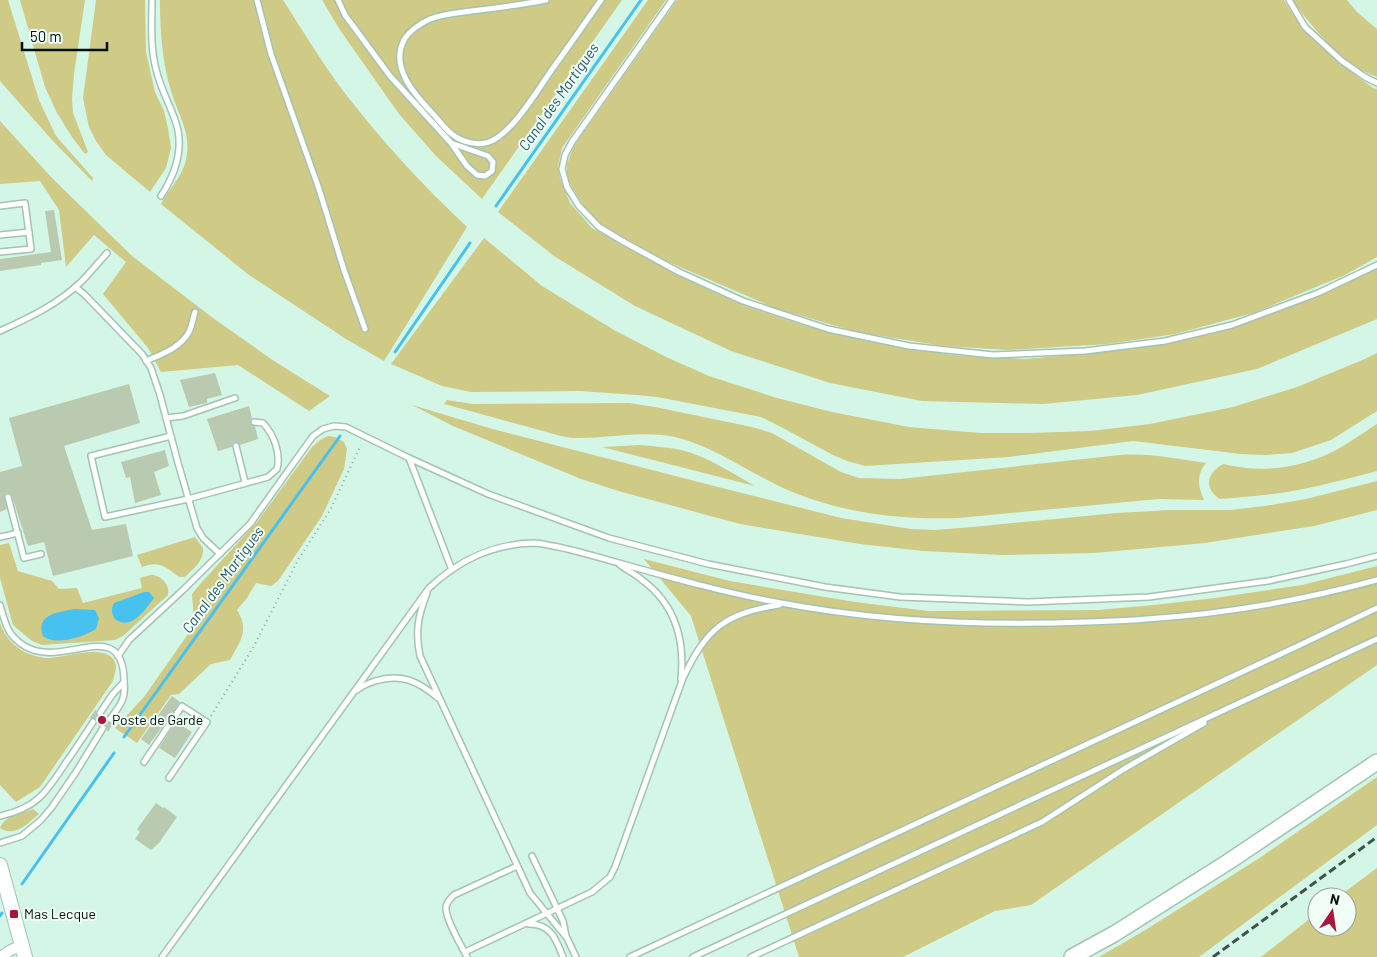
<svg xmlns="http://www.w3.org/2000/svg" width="1377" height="957" font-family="Barlow,sans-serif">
  <rect width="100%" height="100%" fill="#d4f6e6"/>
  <!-- green -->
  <g fill="#cfca86">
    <polygon points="0,0 8,0 39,100 56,136 93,178 92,181 52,140 0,81"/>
    <polygon points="20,0 85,0 74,74 72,99 73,113 88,152 85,154 72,137 57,113 45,87"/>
    <polygon points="96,0 145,0 146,52 155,92 164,111 168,128 171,148 166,168 150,192 106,155 96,141 89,127 83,98"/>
    <path d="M160 0H253L259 16 262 11 260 0H283C303 31 322 63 344 92 381 140 422 185 467 227L384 361 346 339 249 275 161 204C170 188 186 172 187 153 190 131 177 112 171 91 162 61 160 31 160 0Z"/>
    <polygon points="322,0 622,0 482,199 436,156 399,114 340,30"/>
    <polygon points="648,0 666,0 562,148 558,167 560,178 570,203 592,228 690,281 742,305 806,326 881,343 953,355 1025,359 1092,353 1166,344 1227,330 1282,310 1335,289 1377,268 1377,319 1257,369 1137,395 1043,404 922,401 830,383 731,351 635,306 554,256 498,212"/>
    <path d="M677 0H1284C1289 10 1296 17 1302 26 1324 52 1346 68 1373 88L1377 89V257L1345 275 1253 313 1175 334 1108 344 1009 350 943 346 857 332 775 308 664 260 616 233 600 223 586 209 570 184 567 174V164L574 146Z"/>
    <path d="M1292 0H1347L1357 12 1377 29V77C1341 64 1315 30 1292 0Z"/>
    <polygon points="0,121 52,178 132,256 213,318 274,361 330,396 309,411 238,365 161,372 148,348 103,294 126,262 94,235 66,267 59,210 40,181 0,184"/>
    <polygon points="484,238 542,286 614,330 666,357 709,376 777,398 832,412 909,427 981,433 1030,433 1090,431 1150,424 1233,407 1297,387 1365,359 1377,353 1377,411 1331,440 1292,453 1265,455 1241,454 1133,441 1009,457 865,466 847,461 833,455 781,427 761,417 657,397 636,395 580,391 471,392 442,386 391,364"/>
    <path d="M447 400 473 404 629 403 655 407 752 427 772 433 841 472 859 478 900 479 1120 455C1149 453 1178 459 1206 463 1196 476 1198 486 1204 500L1158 499 959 518C904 520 847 514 795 493 754 477 718 447 675 437 641 430 606 439 573 438 561 437 547 432 536 429 505 421 475 412 444 404Z"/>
    <polygon points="412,405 489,428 722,488 841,518 911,529 935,530 972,527 1117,513 1170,510 1230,510 1265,506 1306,499 1377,481 1377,510 1314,526 1205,543 1094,553 1001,555 923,551 860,544 740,524 622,492 581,479 453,426"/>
    <path d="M1377 424V471C1351 478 1324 485 1298 490 1272 495 1246 497 1220 499 1203 488 1207 473 1223 464 1262 474 1303 468 1338 449 1352 441 1364 432 1377 424Z"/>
    <path d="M328 436 335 437 344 442 347 449 344 469 322 516 278 581 271 586 256 583 247 598 237 610C250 631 240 641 230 660L211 664 179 694 171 695 137 743 115 728 144 697 186 637 194 621 192 594 201 583 257 522 312 447 320 440Z"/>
    <path d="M640 445C652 446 664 447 676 449 704 454 730 472 755 486L602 447Z"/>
    <path d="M195 537 203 548C204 561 194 568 185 577H179C166 567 159 560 142 567L137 555Z"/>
    <path d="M9 543 18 571 52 581 59 589 77 588 83 603 142 588 140 578C144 577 149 575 152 575 163 576 170 586 168 595L123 636 115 640 42 645 32 641 13 625 0 578V545Z"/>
    <polygon points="644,559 730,581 855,602 928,611 1098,610 1154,605 1215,598 1302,585 1377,566 1377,665 1031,905 995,911 903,957 799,957 691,616"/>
    <path d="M0 623C7 644 26 657 48 658 64 658 112 640 116 666 116 671 114 676 113 681L40 787 16 802 0 785Z"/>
    <polygon points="1377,777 1377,825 1199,957 1099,957 1147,929 1258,859"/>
    <path d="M33 809 39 814C28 823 15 838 0 828 5 815 22 814 33 809Z"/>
    <polygon points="1377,868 1377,957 1261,957 1317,913 1317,927 1347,927 1347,897 1338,897"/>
  </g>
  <!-- water -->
  <g fill="#47c1ef">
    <path d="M144 592H149L154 598C148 606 141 616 132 621 119 627 107 616 114 603Z"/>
    <path d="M75 609 95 610 99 618 96 629C84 637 55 646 43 636 35 614 59 612 75 609Z"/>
  </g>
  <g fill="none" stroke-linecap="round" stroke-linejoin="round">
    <!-- stream -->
    <g stroke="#47c1ef" stroke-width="3">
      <polyline points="496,206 641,0"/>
      <polyline points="395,352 470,243"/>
      <polyline points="124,737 340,436"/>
      <polyline points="22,884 114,753"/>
      <polyline points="0,916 2,913"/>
    </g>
  </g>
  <!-- building -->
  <g fill="#b9cab0">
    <polygon points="54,210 62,260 41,263 41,265 0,271 0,259 51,252 45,211"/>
    <polygon points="215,373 222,395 207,399 207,403 189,407 180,380"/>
    <polygon points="129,384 140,423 64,446 92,530 126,524 133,556 53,576 44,542 28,546 12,496 10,493 6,493 4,496 7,509 0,512 0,472 22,466 9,418"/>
    <polygon points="249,406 252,418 250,420 250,423 255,426 258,439 240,445 238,442 234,442 232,444 232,447 218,451 207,419"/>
    <polygon points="165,450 169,466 154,472 161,495 135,503 130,477 126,478 121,462"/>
    <polygon points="172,696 180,702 149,745 141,739"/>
    <polygon points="95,710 96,710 96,714 98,717 101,717 104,715 106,717 106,720 108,723 114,722 108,732 107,730 107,728 106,725 103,724 99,726 97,724 97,722 96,719 93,718 89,719"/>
    <polygon points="176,722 192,732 175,758 159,748"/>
    <polygon points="156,803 163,808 164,807 177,817 159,843 151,850 135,839 140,832 137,829"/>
  </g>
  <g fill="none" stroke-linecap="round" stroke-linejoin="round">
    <!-- lane casing -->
    <g stroke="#a3c3b4" stroke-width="8">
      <g id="lane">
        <path d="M152 0C152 22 150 47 156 69 160 87 169 103 175 120 185 147 176 173 161 196"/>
        <polyline points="257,0 271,54 319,189 344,270 365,329"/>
        <polyline points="338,0 345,15 390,76 451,143 467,166 477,175 485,176 492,171 493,162 488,156 451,143"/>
        <path d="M546 0C521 5 496 8 471 11 458 13 443 14 430 19 421 23 409 31 404 40 389 69 417 97 435 116 440 122 446 130 453 135 462 142 479 146 489 142 513 133 538 89 553 68 569 46 585 23 601 0"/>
        <polyline points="672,0 572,142 565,155 562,169 567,187 579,206 599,227 624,242 679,272 743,301 828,329 909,346 993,355 1085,351 1165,341 1232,325 1318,293 1377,265"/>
        <polyline points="1289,0 1305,27 1342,61 1365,77 1377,83"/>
        <polyline points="0,206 25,203 31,249 0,252"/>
        <polyline points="0,235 29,232"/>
        <polyline points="75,287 84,294 114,325 142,354 151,368 160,395 178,463 197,528 203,538 220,554"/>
        <path d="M0 331C29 318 58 304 81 282 90 273 98 263 107 253"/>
        <path d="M146 361C162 354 180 348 189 332 192 326 193 318 195 312"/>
        <polyline points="166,418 183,416 235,398"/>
        <path d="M171 436 91 456 105 517 188 499 268 477 277 469C281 453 274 435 263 423L254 422"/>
        <polyline points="236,446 245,482"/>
        <polyline points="409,458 452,570"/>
        <polyline points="8,497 24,558 41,554"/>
        <polyline points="0,537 18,533"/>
        <path d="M620 565C627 570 635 574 642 580 675 604 685 639 681 679"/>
        <path d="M427 593C418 616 415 632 420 656L530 893 567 938 576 957"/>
        <path d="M0 605C3 615 5 626 11 634 19 644 31 651 44 652 76 657 124 622 124 682"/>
        <polyline points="118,656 129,640 183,590 250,524 313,436 323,429 334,426 346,427 409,458 488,494 609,538 708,564 825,587 900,597 1028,602 1149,597 1268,581 1346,564 1377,556"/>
        <path d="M357 690C362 686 369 683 375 681 401 673 418 681 438 698"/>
        <path d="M100 713 112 695 124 682C126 700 120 705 110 719"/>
        <polyline points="144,762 182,706 207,722 169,778"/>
        <path d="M0 816C38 808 47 791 67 761 76 748 85 735 93 722"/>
        <polyline points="0,843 22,836 41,820 52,807 76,772 103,728"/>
        <polyline points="532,856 563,921 566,936"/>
        <path d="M529 924C551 924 556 939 563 957"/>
        <path d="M465 952 592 892 610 877 615 867 683 678C707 628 724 614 779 605"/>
        <path d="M162 957 429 588C459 560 492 544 534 543 540 543 547 545 553 546 575 550 597 557 619 563 672 578 726 593 781 603 882 622 984 626 1087 622 1107 621 1126 621 1146 619 1222 614 1304 600 1377 580"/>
        <path d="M467 957C462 947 445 918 446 908 446 902 451 898 454 895L517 866"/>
        <polyline points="630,957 1300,645 1377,608"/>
        <polyline points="693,957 1377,639"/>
        <polyline points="751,957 1042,822 1124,769 1204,723"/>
      </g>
    </g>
    <!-- street casing -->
    <g stroke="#a3c3b4" stroke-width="12">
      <polyline id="street" points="1,957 9,951 22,945"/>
    </g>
    <!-- secondary casing -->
    <g stroke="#a3c3b4" stroke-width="16">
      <polyline id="secondary" points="0,865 25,957"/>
    </g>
    <!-- primary casing -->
    <g stroke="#a3c3b4" stroke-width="18">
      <polyline id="primary" points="1072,957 1114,934 1228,862 1377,762"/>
    </g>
    <!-- path -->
    <polyline stroke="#8da79b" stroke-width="2" stroke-dasharray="1 4" stroke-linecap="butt" points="211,716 254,646 298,560 330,510 361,445"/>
    <!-- lane -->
    <use href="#lane" stroke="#fff" stroke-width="5"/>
    <!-- street -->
    <use href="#street" stroke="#fff" stroke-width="10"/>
    <!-- secondary -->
    <use href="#secondary" stroke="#fff" stroke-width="14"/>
    <!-- primary -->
    <use href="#primary" stroke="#fff" stroke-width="15"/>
    <!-- rail -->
    <polyline stroke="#3f5148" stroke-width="3" stroke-dasharray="8 4" stroke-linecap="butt" points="1213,957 1377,837"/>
  </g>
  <!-- markers -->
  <g fill="#aa143e" stroke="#f0fef7" stroke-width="2">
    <circle cx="102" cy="720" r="5"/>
    <rect x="9" y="909" width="10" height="10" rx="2.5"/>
  </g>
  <g text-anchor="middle" stroke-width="4" stroke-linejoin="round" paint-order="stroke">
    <!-- poi labels -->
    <g font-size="14" fill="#05100b" stroke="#f0fef7" text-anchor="start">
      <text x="112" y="725">Poste de Garde</text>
      <text x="24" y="919">Mas Lecque</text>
    </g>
    <!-- water labels -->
    <g font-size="15" font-style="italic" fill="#285a6d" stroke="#f0fef7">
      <text transform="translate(559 97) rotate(-55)" y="5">Canal des Martigues</text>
      <text transform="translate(223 580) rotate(-54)" y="5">Canal des Martigues</text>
    </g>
  </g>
  <!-- north arrow -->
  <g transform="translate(1332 912) rotate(13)"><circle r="24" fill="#f0fef7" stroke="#929f99"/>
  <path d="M0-4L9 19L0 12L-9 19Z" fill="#aa143e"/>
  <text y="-8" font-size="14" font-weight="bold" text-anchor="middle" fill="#05100b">N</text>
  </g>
  <!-- scale -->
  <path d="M22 42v8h85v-8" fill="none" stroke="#05100b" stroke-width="2.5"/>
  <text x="30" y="42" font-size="15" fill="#05100b" stroke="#f0fef7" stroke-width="4" paint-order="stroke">50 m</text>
</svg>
